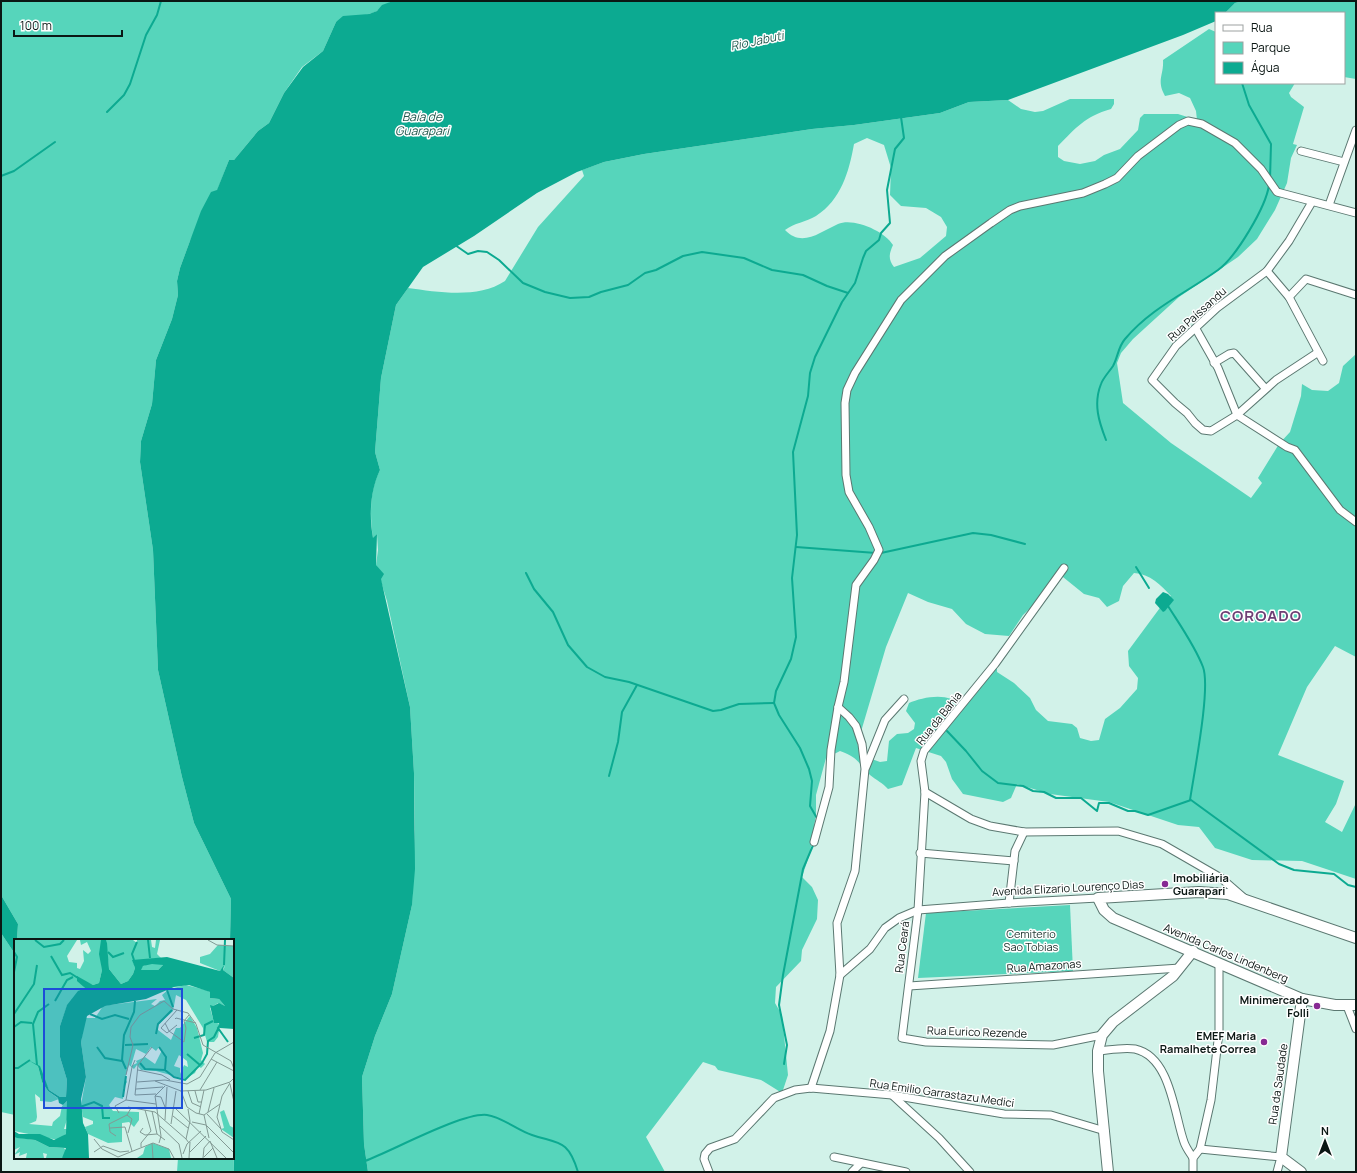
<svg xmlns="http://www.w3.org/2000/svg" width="1357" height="1173" font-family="Manrope,sans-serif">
  <rect width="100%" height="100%" fill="#d2f2e9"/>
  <!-- green -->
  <g fill="#56d5bb" fill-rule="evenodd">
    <path d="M1 1H393C386 4 383 7 377 11 370 15 345 19 336 22L323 51 302 67 284 93 269 123 258 131 234 160H229L217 191 190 241 180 268 177 281 178 295 172 319 156 360 152 404 141 441 140 462 153 550 158 670 182 777 194 823 231 899 230 940H18L17 939 18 924 1 895Z"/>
    <polygon points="1243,1 1356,1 1356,79 1344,77 1344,13 1225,13 1235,3"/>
    <path d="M1209 29 1216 32V83H1295L1289 93 1291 97 1304 107 1293 144 1297 145 1291 158 1287 183 1275 210 1257 239 1238 257 1179 297 1133 339 1121 353 1117 363 1123 403 1171 443 1251 498 1262 483 1258 478 1279 444 1290 432 1301 396 1302 384 1312 390 1328 391 1339 383 1343 366 1356 354V657L1335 646 1307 687 1278 755 1344 781 1336 804 1325 822 1342 832 1356 803V879L1302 861 1252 860 1215 848 1199 827 1178 825 1109 802 1050 794 1017 784 1011 798 1003 802 963 794 952 779 946 762 941 756 916 748 902 785 888 789C883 783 876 780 870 775 858 763 858 757 840 751L826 758 816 795V814L810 853 802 877 812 887 818 900 817 919 802 950 801 961 776 987 775 1003 782 1015 788 1075 782 1093 761 1080 718 1070 715 1066 703 1062 646 1137 665 1172H368L364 1144 362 1077 375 1036 392 994 412 905 415 830 414 773 410 707 387 601 376 565 378 550 377 534 373 539C370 516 369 491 380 470L375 452 381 378 396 305 408 288C438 292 478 299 505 281L538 227 584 176 582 170 604 162 644 154 812 129 854 125 940 113 969 102 1008 100 1021 109 1035 112 1043 111 1070 99H1114V104L1111 109C1084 117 1077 127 1058 146V157L1064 161 1080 164 1095 161 1104 155 1120 149 1138 130 1140 118 1144 114H1178L1197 120 1196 111 1190 98 1179 93 1165 96C1156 80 1164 75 1163 60ZM867 138 884 145 891 168 890 195 901 206 926 208 941 217 947 227 946 236 920 258 894 267C888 259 889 254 893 245 885 231 853 217 838 224 820 232 802 248 785 230 794 223 806 222 816 216 841 200 849 172 854 144ZM1058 573 1084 594 1099 598 1107 607 1119 601 1123 586 1134 573C1150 574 1161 585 1171 596L1165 601 1128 651 1129 666 1138 678 1137 689 1120 708 1105 719 1099 740 1091 741 1080 738 1077 728 1072 724 1048 721 1036 710 1030 698 1014 683 997 672V663L960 708C957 705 954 700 951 699 939 694 920 698 909 703L906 711 915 723 914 729 908 733 897 734 889 741 887 761 880 762 869 758 862 764 856 737 860 735 886 647 908 593 928 602 952 609 966 624 985 634 1009 636 1023 615 1043 596 1041 593Z"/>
    <polygon points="1070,905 1073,971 918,978 926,913"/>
    <polygon points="1,933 15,954 15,1115 1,1112"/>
    <polygon points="233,1113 234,1172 177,1172 178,1158 233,1158"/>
  </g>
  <!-- water -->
  <g fill="#0caa91">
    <path d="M393 1H1243L1235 3 1225 13H1216V21L1183 35 1008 100 969 102 940 113 854 125 812 129 644 154 604 162 577 172 537 193 474 236 423 267 396 305 381 378 375 452 380 470C370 491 369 516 373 538L377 534 376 565 384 574 381 579 410 707 414 773 415 869 412 905 392 994 375 1036 362 1077 364 1144 368 1172H234L233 940H230L231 899 194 823 182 777 158 670 153 550 140 462 141 441 152 404 156 360 172 319 178 295 177 281 180 268 201 211 211 192 217 190 229 160H234L258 131 269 123 284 93 303 67 323 51 336 22 343 16 369 14 377 11 382 5Z"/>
    <polygon points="1163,592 1168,594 1174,600 1165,611 1163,612 1155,603 1156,599"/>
    <polygon points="1,895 18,924 17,939 18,940 15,940 15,954 1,933"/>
  </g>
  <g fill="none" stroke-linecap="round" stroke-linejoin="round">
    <!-- stream -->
    <g stroke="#0caa91" stroke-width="2">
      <polyline points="1242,83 1249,105 1271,144 1270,179"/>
      <polyline points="107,112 124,95 130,84 146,35 157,15 161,1"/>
      <polyline points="1,176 14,171 55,142"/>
      <polyline points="455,245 468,254 478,251 487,252 499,260 523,283 545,292 570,298 589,297 601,292 628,285 645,273 656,270 683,256 702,252 744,258 772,270 803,275 827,286 848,293"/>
      <path d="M1106 440C1099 422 1093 404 1101 384 1103 378 1109 372 1113 366 1118 357 1118 347 1125 339 1151 308 1186 293 1218 270 1236 257 1266 207 1269 185"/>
      <polyline points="796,547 876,553"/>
      <polyline points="881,553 973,533 991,535 1025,544"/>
      <polyline points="1136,567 1149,588"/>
      <polyline points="526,573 534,589 553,612 568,645 587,667 605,677 629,682 713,711 721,710 739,704 774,703"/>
      <path d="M1168 606C1180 625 1195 646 1203 667 1211 688 1194 773 1190 800"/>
      <polyline points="947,731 966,751 982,771 998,783 1023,786 1033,791 1044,792 1056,798 1081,798 1097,811 1099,803 1109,803 1128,811 1135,811 1148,815 1191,800 1279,864 1294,870 1334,874 1348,885 1356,887"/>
      <polyline points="609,776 618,742 622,712 637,685"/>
      <polyline points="818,820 810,806 812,781 809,769 800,748 779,715 774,703 776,691 791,659 796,637 792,578 797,535 793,452 808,396 810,373 815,357 842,302 855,283 863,258 866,251 879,240 881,233 890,223 887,190 895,149 904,138 901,117"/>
      <polyline points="784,1064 787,1045 779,1005 783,975 803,869 814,843"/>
      <path d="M365 1161C392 1151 463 1112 487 1115 502 1117 517 1130 532 1135 559 1144 568 1139 578 1172"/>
    </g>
    <!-- street casing -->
    <g stroke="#5b7871" stroke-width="9">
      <g id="street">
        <polyline points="1301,151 1344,162"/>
        <polyline points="1312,202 1289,241 1267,271 1217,308 1176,346 1152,380 1175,403 1187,413 1195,423 1203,430 1211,431 1237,415 1276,380 1317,353"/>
        <polyline points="1329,205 1356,130"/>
        <polyline points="1267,271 1289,297 1323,361"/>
        <polyline points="1289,297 1306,279 1356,295"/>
        <polyline points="1196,329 1218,368 1237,415 1287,447 1295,450 1340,510 1356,522"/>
        <polyline points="1214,363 1229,354 1234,353 1265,388"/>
        <polyline points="1064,568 995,664 924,751 921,761 925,792 918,910 902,1038 926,1042 960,1043 1053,1045 1102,1035"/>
        <polyline points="866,767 885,720 904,699"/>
        <polyline points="925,792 971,819 990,826 1024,832 1118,831 1162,844 1221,878 1244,898"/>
        <polyline points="814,842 829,787 831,750 838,707 844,682 856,585 874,560 879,550 869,527 849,492 846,475 845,403 847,390 855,373 901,300 945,256 991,223 1010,210 1020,206 1083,193 1105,184 1117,178 1138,156 1179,125 1188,121 1202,124 1235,143 1261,169 1277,192 1356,213"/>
        <polyline points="920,853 1014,861"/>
        <polyline points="1009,903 1015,851 1024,832"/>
        <polyline points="840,975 870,949 885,928 899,918 918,910 1009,903 1098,898"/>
        <polyline points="909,986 1180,968"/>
        <polyline points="1347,1006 1356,1029"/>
        <path d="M1098 1051C1109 1050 1124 1047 1135 1049 1171 1057 1174 1114 1184 1142 1186 1148 1190 1153 1193 1158"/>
        <polyline points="811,1088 830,1031 840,975 837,923 855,871 865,769 862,744 856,726 849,717 838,707"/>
        <polyline points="892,1095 939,1138 970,1172"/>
        <polyline points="1200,1149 1281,1157 1277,1172"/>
        <polyline points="834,1157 906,1172"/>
        <polyline points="709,1172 704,1159 705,1154 710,1148 735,1139 774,1098 795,1090 811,1088 892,1095 1004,1114 1051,1115 1105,1131"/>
        <polyline points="852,1172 861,1163"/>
        <polyline points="1193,1172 1193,1158 1200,1149 1211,1100 1219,1032 1219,964"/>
      </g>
    </g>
    <!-- secondary casing -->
    <g stroke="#5b7871" stroke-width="12">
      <g id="secondary">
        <polyline points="1356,938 1228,894 1199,892 1098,898 1104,910 1113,918 1302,999 1335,1005 1356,1005"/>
        <polyline points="1108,1172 1098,1071 1098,1051 1102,1035 1113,1022 1173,976 1193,951"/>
        <polyline points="1301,1172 1281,1157 1302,999"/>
      </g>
    </g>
    <!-- street -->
    <use href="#street" stroke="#fff" stroke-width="7"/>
    <!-- secondary -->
    <use href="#secondary" stroke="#fff" stroke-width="10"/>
  </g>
  <!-- markers -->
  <g fill="#872993" stroke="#fff" stroke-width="1.5">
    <circle cx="1165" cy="884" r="4"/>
    <circle cx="1317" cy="1006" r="4"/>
    <circle cx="1264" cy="1042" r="4"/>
  </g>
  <g text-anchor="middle" stroke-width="3" stroke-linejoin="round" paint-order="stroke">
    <!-- street labels -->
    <g font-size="11" fill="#0b1714" stroke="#fff">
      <text transform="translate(1197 314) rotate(-42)" y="4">Rua Paíssandu</text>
      <text transform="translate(939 718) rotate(-51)" y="4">Rua da Bahia</text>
      <text transform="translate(1068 888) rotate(-3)" y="4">Avenida Elizario Lourenço Dias</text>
      <text transform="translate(902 947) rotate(-83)" y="4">Rua Ceará</text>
      <text transform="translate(1226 953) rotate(23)" y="4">Avenida Carlos Lindenberg</text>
      <text transform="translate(1044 966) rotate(-4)" y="4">Rua Amazonas</text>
      <text transform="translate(977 1032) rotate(2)" y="4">Rua Eurico Rezende</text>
      <text transform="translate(1278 1084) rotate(-82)" y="4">Rua da Saudade</text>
      <text transform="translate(942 1093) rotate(8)" y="4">Rua Emilio Garrastazu Medici</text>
    </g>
    <!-- poi labels -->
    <g font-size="11" font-weight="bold" fill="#0b1714" stroke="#fff" text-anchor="end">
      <text x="1173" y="882" text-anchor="start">Imobiliária<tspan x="1173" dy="13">Guarapari</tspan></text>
      <text x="1309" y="1004">Minimercado<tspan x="1309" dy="13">Folli</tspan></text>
      <text x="1256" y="1040">EMEF Maria<tspan x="1256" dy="13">Ramalhete Correa</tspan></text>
    </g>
    <!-- park labels -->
    <g font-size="11" fill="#1d332e" stroke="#fff">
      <text x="1031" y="938">Cemiterio<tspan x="1031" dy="13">Sao Tobias</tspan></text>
    </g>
    <!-- water labels -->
    <g font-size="12" font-style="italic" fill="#245a4f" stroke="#fff">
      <text transform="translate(757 41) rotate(-12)" y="4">Rio Jabuti</text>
      <text x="422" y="121">Baía de<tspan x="422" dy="14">Guarapari</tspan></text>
    </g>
    <!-- district labels -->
    <g font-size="15" font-weight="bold" letter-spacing="1" fill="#6e3f74" stroke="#fff">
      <text x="1261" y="621">COROADO</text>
    </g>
  </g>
  <!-- overview -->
  <g transform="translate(14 939)">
    <rect width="220" height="220" fill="#d2f2e9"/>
    <path d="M0 1H63L53 17 55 23 63 24V29L66 30 70 22 69 11 74 15 77 12 73 3 67 6 66 1H87L88 31 85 44 79 46 63 39 71 49 65 52 53 67 46 87V118L53 141 52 158H46L35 151 24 127 14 121 24 127 28 143 34 152 45 160 37 163 26 162V159L21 155 23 178 22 182 15 185 38 187 39 183 46 177 48 167 53 162 55 174 50 190H53V194L44 201 0 192ZM92 1H119L123 4V1H137L138 8 141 9 142 1H146L143 15 147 19 119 22 121 29 119 35 114 42 107 45 95 30ZM204 6 220 7V39L209 31 211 27 206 32 186 24V18L196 15ZM134 25H147L149 26 144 31H127V28ZM172 46 192 51 196 53V59L205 60 211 67 204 64 196 69 200 83 206 85 204 98 200 103H193L189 89 172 61 162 56 159 72 144 86V91L157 101 162 89H166L176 77 183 89 189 114 187 121 191 125 187 129 184 127 181 134 171 140 142 132 127 131 123 126 120 130 115 126 111 139 113 143 109 150V160L101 158 95 166 99 172 125 173V181L120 188 115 183 108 184V203L94 204 74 195 71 188 79 185V182L69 178 67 166 72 138 67 103 71 79H81L89 67 95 66 143 60 137 65 141 67 146 62 151 61 148 56 155 50ZM137 108 142 112 145 108 148 111 141 125 131 118 122 122 123 124 117 127 122 110 132 115ZM165 116 173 122 174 128 170 126 166 135V129L160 127ZM210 171 216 187 220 189V199L207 190 210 189 206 173ZM0 198 21 201 35 208 50 209 53 213 48 219H32L33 215 29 214 30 219H12L13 214 5 217 6 213 0 216 6 208 0 211ZM138 204 155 210 157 219H123L129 215 131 208Z" fill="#56d5bb" fill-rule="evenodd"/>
    <path d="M87 1H92L93 4 95 30 107 45 114 42 119 35 121 29 118 21 153 18 206 32 210 26 209 31 220 39V90L206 89 205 84H200L196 66 199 67 205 64 211 67 205 60 196 59V53L175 46 160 48 132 60 91 67 73 77 67 103 72 138 67 160 69 184 74 195 75 219H48L52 209 35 208 21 201 3 199 0 198V192L5 195H26L40 201 52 195 53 162 49 166 45 164 44 159 34 152 28 143 24 127 14 121 26 127 35 151 46 158H52L53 141 46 118V87L53 66 64 52 71 49 63 42V37L79 46 85 44 88 31 85 15ZM138 25 149 26 144 31H127L129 27Z" fill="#0caa91" fill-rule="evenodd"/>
    <path fill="none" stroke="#0caa91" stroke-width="2" d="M21 1 30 8 46 5 50 1M134 1 136 19M0 13 3 18 0 33M94 13 99 18 110 14M37 17 48 36 56 34 64 39M120 21 118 15 123 3M210 26 211 1M153 51 159 68M41 62 53 41 59 38M0 75 20 45 23 26M76 75 88 80 101 76 115 80M206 86 204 89 214 103M0 88 7 83 18 84M142 95 144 85 158 71M180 99 190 96 191 86 199 82M111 106 134 105M83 108 91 119 108 122M145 108 152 118 151 131M173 115 186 126M126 124 131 130 151 131 160 138 171 141 188 124 193 115 194 102 200 98 206 86M23 126 19 85 24 73 35 65M0 129H4L16 121M112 130 108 121 110 96 120 73 121 62M109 158 112 137M66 168 80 163 88 167 89 179H96"/>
    <path fill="none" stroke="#829a94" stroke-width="1" d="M194 1 203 6 220 7M163 71 147 89 153 94 163 86M161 80 162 79 182 84M151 84 155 92 170 103 172 89 170 82 175 76M138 108 124 126 121 156 142 155M197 120 220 132M124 131 148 136 156 141M112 136 119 106 116 98 117 88 126 76 150 62 159 70 174 74 182 85 189 106 217 122 220 130M141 142 167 152 192 151 216 143 220 139M123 143 151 141 173 145 186 138 201 114 220 103M216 144 208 157 203 178 208 193 220 201M216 145 220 163M122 150 149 148M186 151 203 123M167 152 173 168 182 174 190 176 206 165M174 152 178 164 187 168M181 152 184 163H188M141 157 147 158 151 168M112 161 118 128 121 121M112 161 142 165M114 168 141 173 172 200M160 168 212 219M174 170 176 182 172 200 175 204M138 172 143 195 151 201M194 173 200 149M105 174 101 167 112 161M185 175 190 151M193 175 207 190M113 176 118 180 114 194M190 176 195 199M159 177 174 189M151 181 153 148M178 183 192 186 220 214M157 185 162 152M146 187 165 205 168 219M96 189 111 188 118 212M129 189 126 193 131 196 143 195M102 197 96 193 95 185 113 176 117 169M80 200 88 210 104 218 139 204 155 210 160 219M138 204 139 219M145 204 147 197 141 157 151 147M127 208V204L137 192 131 171M80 213 89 207 106 213 115 212M176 213 192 197M169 215 173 205 187 192M190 218 199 209M175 219 176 203M189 219 190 209 196 202 203 219"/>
    <path fill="#1d4ed8" fill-opacity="0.15" stroke="#1d4ed8" stroke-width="2" d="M30 50H168V169H30Z"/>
    <rect width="220" height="220" fill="none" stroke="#0b1714" stroke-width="2"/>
  </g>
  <!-- border -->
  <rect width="1357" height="1173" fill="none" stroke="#0b1714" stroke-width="4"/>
  <!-- legend -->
  <rect x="1215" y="12" width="130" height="72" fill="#ffffff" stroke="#9da2a1"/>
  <rect x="1223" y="25" width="20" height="6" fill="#ffffff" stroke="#9da2a1"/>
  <text x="1251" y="32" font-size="12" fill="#0b1714">Rua</text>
  <rect x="1223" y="42" width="20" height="12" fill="#56d5bb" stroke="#9da2a1"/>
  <text x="1251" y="52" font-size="12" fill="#0b1714">Parque</text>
  <rect x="1223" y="62" width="20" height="12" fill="#0caa91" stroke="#9da2a1"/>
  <text x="1251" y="72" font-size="12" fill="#0b1714">Água</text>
  <!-- north arrow -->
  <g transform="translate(1325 1141)" stroke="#ffffff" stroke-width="3" paint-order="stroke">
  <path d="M0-3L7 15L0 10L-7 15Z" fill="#0b1714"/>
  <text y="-6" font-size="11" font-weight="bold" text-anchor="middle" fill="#0b1714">N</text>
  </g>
  <!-- scale -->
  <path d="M14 30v6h108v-6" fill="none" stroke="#0b1714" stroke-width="2"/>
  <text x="20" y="30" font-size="12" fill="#0b1714" stroke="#ffffff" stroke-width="3" paint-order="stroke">100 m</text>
</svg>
